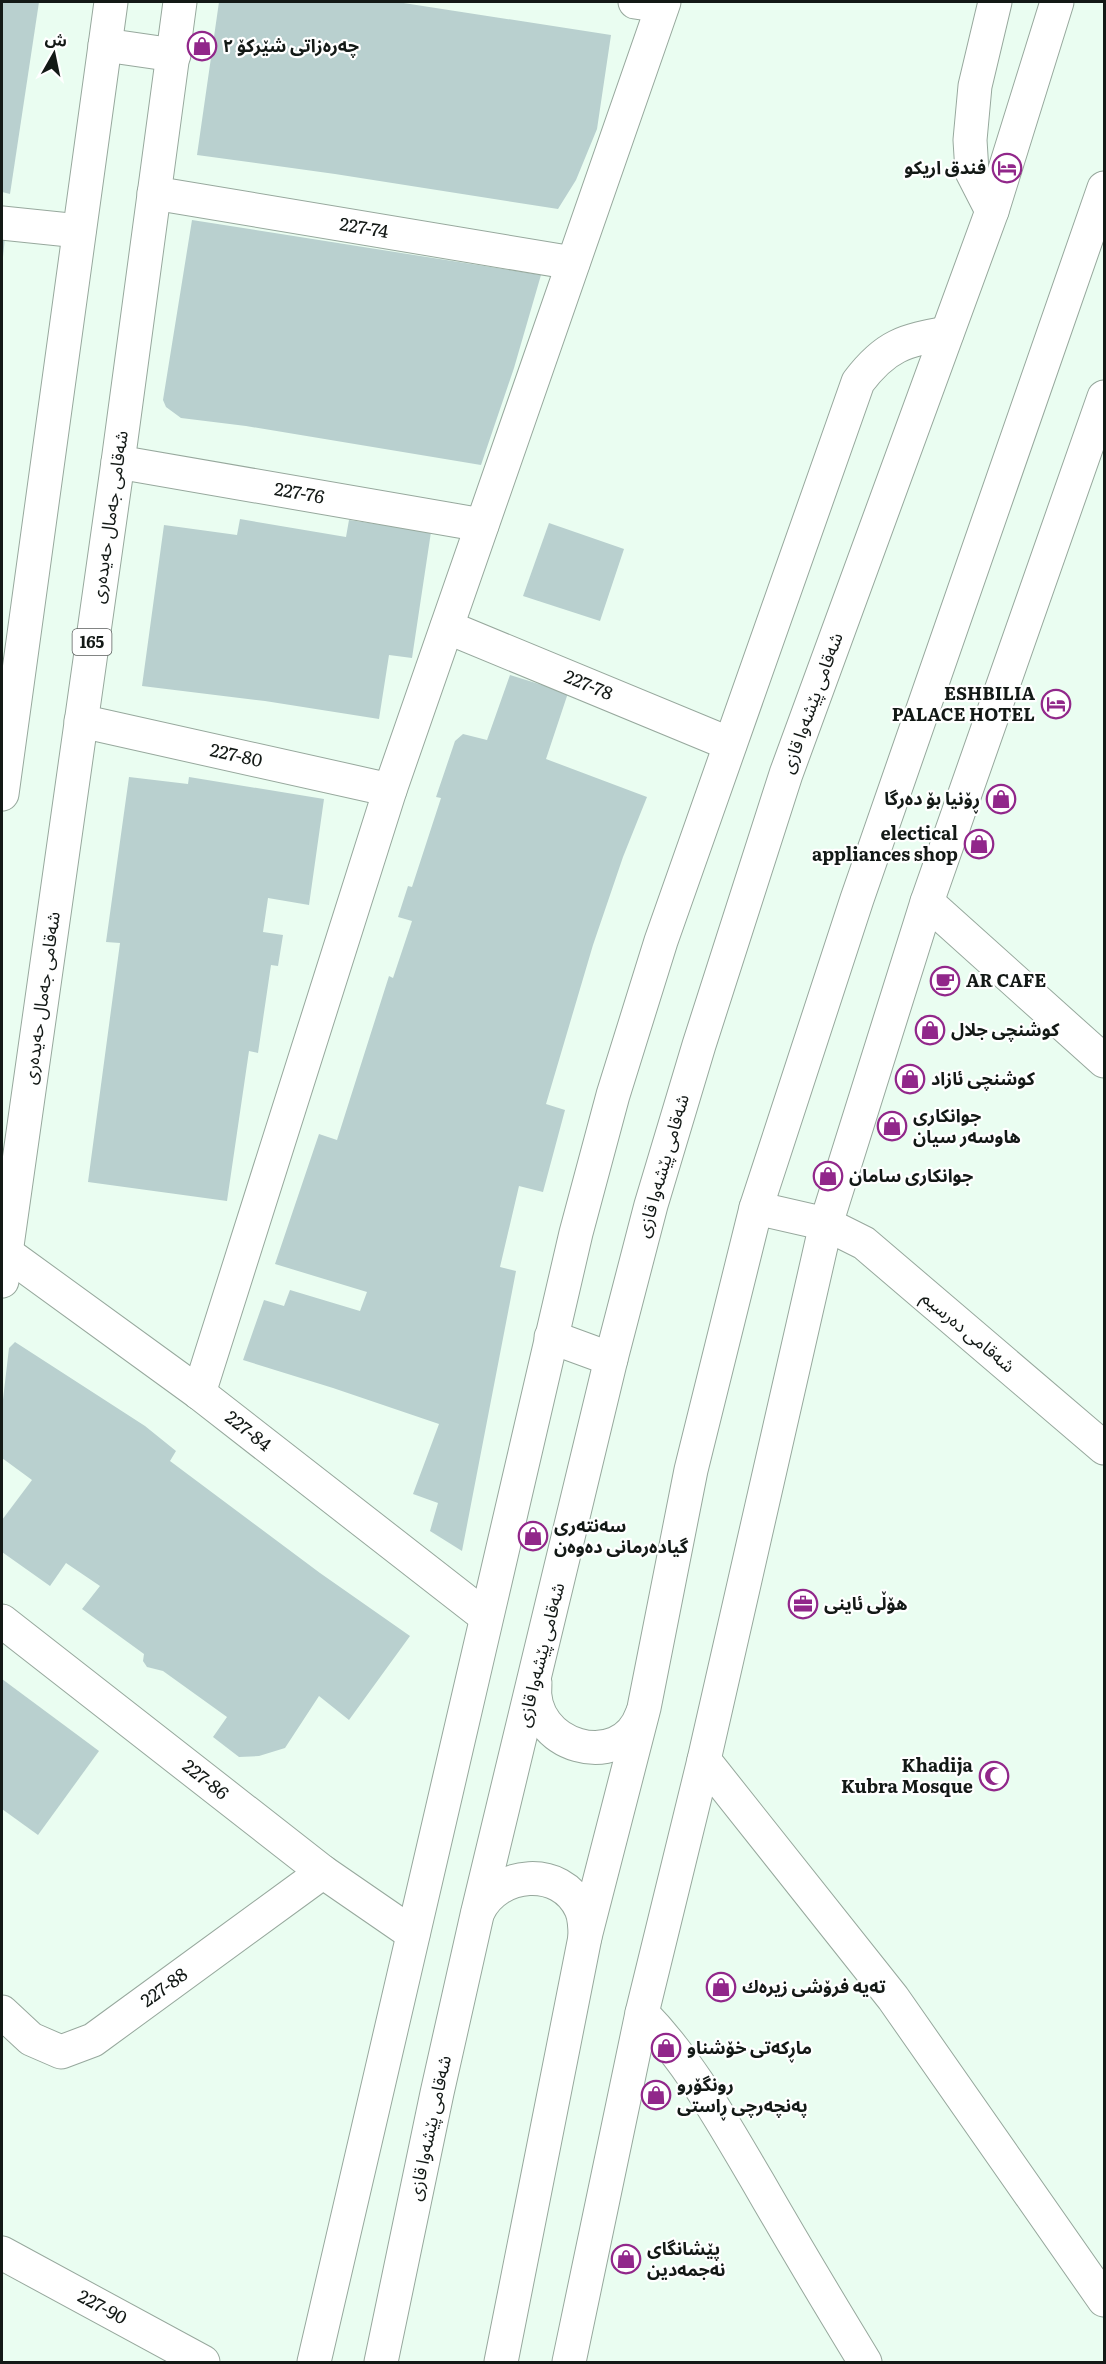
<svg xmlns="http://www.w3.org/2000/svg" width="1106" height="2364" font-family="Literata,'Noto Sans Arabic',serif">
  <rect width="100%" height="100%" fill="#eafdf1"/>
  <!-- building -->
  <g fill="#b9d0cf">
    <polygon points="2,2 39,2 10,194 2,192"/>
    <polygon points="219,2 397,2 611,35 597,129 576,180 558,209 335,174 197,155"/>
    <polygon points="192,220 541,275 514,368 481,465 246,426 181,418 166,407 163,400"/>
    <polygon points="2,237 5,237 3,257 2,257"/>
    <polygon points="240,519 346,537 349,520 431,532 412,658 389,655 379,719 265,701 142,686 164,525 237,535"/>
    <polygon points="549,523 624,549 600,621 523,596"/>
    <polygon points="510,675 568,693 546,759 647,797 623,857 593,945 546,1104 565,1110 543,1192 519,1186 500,1267 516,1271 462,1551 430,1531 438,1503 413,1494 439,1424 333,1388 243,1360 264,1300 284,1306 290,1290 360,1311 367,1292 275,1264 319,1134 337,1140 389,976 393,978 412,921 398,917 408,886 412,887 441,798 436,797 455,741 463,734 487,740"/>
    <polygon points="129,777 188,784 189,777 324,799 309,905 268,898 263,932 283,935 278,966 271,965 258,1053 249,1051 227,1201 88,1182 120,943 106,942"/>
    <polygon points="15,1342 145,1426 176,1451 170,1461 320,1573 410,1636 349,1720 319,1696 285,1748 259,1756 239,1757 213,1737 227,1717 163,1671 147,1667 143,1661 144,1654 82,1609 100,1586 66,1563 50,1586 2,1552 2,1520 32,1480 2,1458 2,1408 9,1348"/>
    <polygon points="2,1679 99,1751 38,1835 2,1809"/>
  </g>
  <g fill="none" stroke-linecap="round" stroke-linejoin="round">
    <!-- minor casing -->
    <g stroke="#97a89d" stroke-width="35">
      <g id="minor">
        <polyline points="635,2 662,6"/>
        <path id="s1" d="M154 193 573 263"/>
        <polyline points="992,211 972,172 970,140 975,86 995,2"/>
        <polyline points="2,223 79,231"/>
        <path id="s2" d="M118 462 482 525"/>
        <path id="s3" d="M447 627 730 744"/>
        <path id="s4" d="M81 721 390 790"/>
        <polyline points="927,902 1104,1061"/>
        <polyline points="826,1224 864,1243 1104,1448"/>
        <path id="s5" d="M5 1252 199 1393 485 1616"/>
        <polyline points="199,1393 390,790 664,2"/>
        <path id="s6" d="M2 1621 323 1872 413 1934"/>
        <polyline points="704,1760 893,1998 1104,2300"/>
        <path id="s7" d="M2 2012 31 2039 61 2052 93 2040 323 1872"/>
        <path d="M642 2013C690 2062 723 2123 758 2182 793 2243 829 2303 865 2362"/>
        <path id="s8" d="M2 2253 203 2362"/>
        <path d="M314 2362 576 1233 613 1095 661 941 858 382C886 345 904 341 947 333"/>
        <polyline points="569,2362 642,2013 704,1760 826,1224 927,902 1104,397"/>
      </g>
    </g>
    <!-- major casing -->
    <g stroke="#97a89d" stroke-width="35">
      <g id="major">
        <polyline points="105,45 174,55"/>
        <polyline points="2,794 111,2"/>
        <polyline points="2,1281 118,462 180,2"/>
      </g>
    </g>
    <!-- highway casing -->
    <g stroke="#97a89d" stroke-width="35">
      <g id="highway">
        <polyline points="756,1208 826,1224"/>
        <polyline points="551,1337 611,1359"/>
        <path d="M535 1683C528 1747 621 1774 642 1714"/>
        <path d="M478 1912C497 1871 561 1865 581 1909 585 1918 585 1927 585 1937"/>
        <polyline points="381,2362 437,2093 477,1915 611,1359 651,1205 699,1045 786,774 992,211 1057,2"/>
        <polyline points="501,2362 585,1937 644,1708 691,1470 756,1208 857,899 1104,188"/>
      </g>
    </g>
    <!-- minor -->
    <use href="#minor" stroke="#fff" stroke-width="33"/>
    <!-- major -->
    <use href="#major" stroke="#fff" stroke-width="33"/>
    <!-- highway -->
    <use href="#highway" stroke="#fff" stroke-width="33"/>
  </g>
  <!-- icons -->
  <defs>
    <g id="shop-ring" transform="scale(1.5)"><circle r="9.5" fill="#fff" stroke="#91278a" stroke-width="1.5"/><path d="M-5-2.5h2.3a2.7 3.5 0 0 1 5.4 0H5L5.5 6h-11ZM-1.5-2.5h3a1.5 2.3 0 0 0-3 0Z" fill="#91278a"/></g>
    <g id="hotel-ring" transform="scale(1.5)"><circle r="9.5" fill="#fff" stroke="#91278a" stroke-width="1.5"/><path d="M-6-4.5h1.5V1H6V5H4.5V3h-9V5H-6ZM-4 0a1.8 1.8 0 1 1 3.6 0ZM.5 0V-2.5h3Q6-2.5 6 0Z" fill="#91278a"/></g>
    <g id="cafe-ring" transform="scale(1.5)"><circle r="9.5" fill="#fff" stroke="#91278a" stroke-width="1.5"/><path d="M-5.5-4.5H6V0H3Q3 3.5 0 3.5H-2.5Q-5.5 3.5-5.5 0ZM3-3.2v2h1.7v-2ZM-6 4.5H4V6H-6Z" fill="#91278a"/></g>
    <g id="office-ring" transform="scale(1.5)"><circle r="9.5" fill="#fff" stroke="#91278a" stroke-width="1.5"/><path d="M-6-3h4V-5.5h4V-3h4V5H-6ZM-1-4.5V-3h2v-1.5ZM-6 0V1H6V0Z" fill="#91278a"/></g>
    <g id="mosque-ring" transform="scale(1.5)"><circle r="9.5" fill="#fff" stroke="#91278a" stroke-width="1.5"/><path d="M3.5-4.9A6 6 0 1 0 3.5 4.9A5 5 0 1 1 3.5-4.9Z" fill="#91278a"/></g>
  </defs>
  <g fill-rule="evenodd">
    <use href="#shop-ring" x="202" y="46"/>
    <use href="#hotel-ring" x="1007" y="168"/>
    <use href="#hotel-ring" x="1056" y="704"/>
    <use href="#shop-ring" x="1001" y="799"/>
    <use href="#shop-ring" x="979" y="844"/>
    <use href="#cafe-ring" x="945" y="981"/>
    <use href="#shop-ring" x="930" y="1030"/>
    <use href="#shop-ring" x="910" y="1079"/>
    <use href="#shop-ring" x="892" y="1126"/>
    <use href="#shop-ring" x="828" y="1176"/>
    <use href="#shop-ring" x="533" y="1536"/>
    <use href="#office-ring" x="803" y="1604"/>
    <use href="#mosque-ring" x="994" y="1776"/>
    <use href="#shop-ring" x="721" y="1987"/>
    <use href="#shop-ring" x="666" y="2048"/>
    <use href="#shop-ring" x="656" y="2095"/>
    <use href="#shop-ring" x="626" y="2259"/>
  </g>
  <g text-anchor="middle" stroke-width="4.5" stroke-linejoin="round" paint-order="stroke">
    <!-- shield labels -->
    <rect fill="#fff" stroke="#5a5e5c" stroke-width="1.5" x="72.5" y="629" width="39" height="26" rx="4.5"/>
    <g font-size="16" font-weight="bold" fill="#131916">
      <text x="92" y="648">165</text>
    </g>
    <!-- poi labels -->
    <g font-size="18" font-weight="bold" fill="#131916" stroke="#fff" text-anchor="start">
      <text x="223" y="52">چەرەزاتی شێرکۆ ٢</text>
      <text x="986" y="174" text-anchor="end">فندق اريكو</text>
      <text x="1035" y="700" text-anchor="end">ESHBILIA<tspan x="1035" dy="21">PALACE HOTEL</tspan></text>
      <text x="980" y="805" text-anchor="end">ڕۆنیا بۆ دەرگا</text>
      <text x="958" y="840" text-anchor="end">electical<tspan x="958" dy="21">appliances shop</tspan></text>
      <text x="966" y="987">AR CAFE</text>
      <text x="951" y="1036">کوشنچی جلال</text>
      <text x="931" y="1085">کوشنچی ئازاد</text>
      <text x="913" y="1122">جوانکاری<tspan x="913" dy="21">هاوسەر سیان</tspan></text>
      <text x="849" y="1182">جوانکاری سامان</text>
      <text x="554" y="1532">سەنتەری<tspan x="554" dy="21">گیادەرمانی دەوەن</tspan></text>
      <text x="824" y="1610">هۆڵی ئاینی</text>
      <text x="973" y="1772" text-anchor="end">Khadija<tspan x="973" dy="21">Kubra Mosque</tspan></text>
      <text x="742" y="1993">تەیە فرۆشی زیرەك</text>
      <text x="687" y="2054">ماڕکەتی خۆشناو</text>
      <text x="677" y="2091">رونگۆرو<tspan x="677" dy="21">پەنچەرچی ڕاستی</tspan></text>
      <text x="647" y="2255">پێشانگای<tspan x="647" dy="21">نەجمەدین</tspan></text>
    </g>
    <!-- street labels -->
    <g font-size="18" fill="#131916" stroke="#fff">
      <text dy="6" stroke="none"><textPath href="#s1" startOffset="213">227-74</textPath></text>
      <text dy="6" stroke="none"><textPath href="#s2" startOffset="184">227-76</textPath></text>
      <text transform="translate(110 517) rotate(-82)" y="6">شەقامی جەمال حەیدەری</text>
      <text dy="6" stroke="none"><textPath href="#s3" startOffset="153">227-78</textPath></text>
      <text transform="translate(812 703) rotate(-70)" y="6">شەقامی پێشەوا قازی</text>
      <text dy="6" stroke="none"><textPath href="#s4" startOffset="159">227-80</textPath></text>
      <text transform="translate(42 998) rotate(-82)" y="6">شەقامی جەمال حەیدەری</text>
      <text transform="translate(663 1166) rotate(-74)" y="6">شەقامی پێشەوا قازی</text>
      <text transform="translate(968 1332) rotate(40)" y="6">شەقامی دەرسیم</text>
      <text dy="6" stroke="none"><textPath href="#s5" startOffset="302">227-84</textPath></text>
      <text transform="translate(541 1655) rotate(-76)" y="6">شەقامی پێشەوا قازی</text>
      <text dy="6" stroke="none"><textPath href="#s6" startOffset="258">227-86</textPath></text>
      <text dy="6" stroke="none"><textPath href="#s7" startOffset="195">227-88</textPath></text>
      <text transform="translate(430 2128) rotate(-78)" y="6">شەقامی پێشەوا قازی</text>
      <text dy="6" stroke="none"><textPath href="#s8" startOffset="114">227-90</textPath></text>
    </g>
  </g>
  <!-- border -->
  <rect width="1106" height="2364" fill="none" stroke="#131916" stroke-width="6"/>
  <!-- north arrow -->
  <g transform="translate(54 54) rotate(9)" stroke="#ffffff" stroke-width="4.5" paint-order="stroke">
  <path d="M0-4.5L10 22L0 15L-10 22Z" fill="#131916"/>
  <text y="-9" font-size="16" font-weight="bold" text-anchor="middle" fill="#131916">ش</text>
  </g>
</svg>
